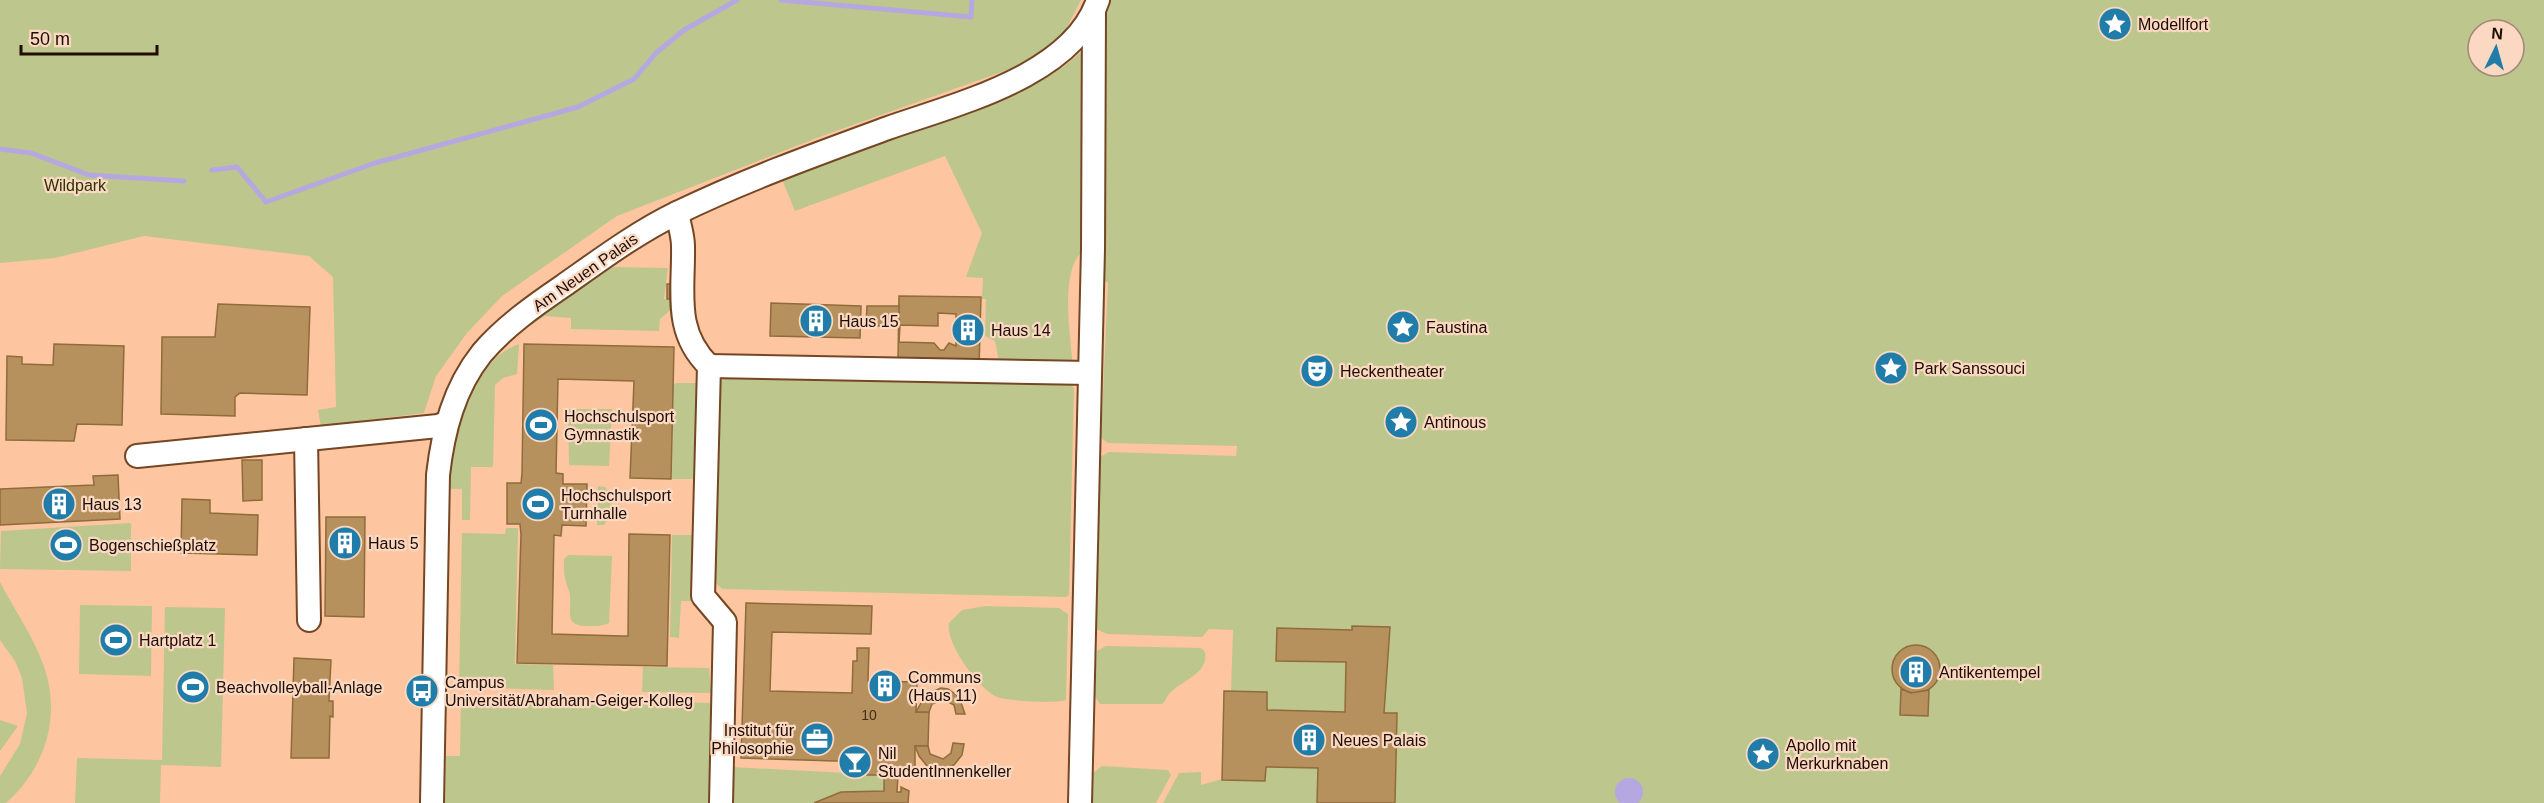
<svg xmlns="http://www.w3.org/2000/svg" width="2544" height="803" font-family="Arial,sans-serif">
  <rect width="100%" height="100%" fill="#fdc6a1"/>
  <!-- green -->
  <g fill="#bdc68c" fill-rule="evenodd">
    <polygon points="0,0 1081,0 1064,33 1050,46 1019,66 822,136 617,216 502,296 467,333 436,376 424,413 321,426 318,410 336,407 333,277 309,256 144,236 55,258 0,263"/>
    <path d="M1107 0H2544V803H1163L1179 773 1201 772V785L1222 779 1224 691H1231L1233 630 1209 629 1202 637 1107 634 1096 629 1100 457 1109 452 1236 456 1237 446 1108 443 1101 438 1108 282 1098 281 1105 240V48L1101 19ZM2478 30H2514V66H2478Z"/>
    <path d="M1087 46V242C1083 250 1076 258 1073 266 1063 297 1071 337 1073 370L1000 367 995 341 985 336 986 299H982L983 278 966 277 982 233 945 156 795 211 781 177C829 160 877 143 924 127 982 106 1043 91 1087 46Z"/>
    <polygon points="615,267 668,268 664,299 673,300 673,308 660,319 659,331 571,329 571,318 545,316 529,326 601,271"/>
    <path d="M519 344 517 374 503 378 495 385 493 467H471L470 520H462V489H447C453 443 470 360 519 344Z"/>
    <polygon points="727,376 1070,381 1074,389 1069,595 1066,597 722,589 709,576 718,383"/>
    <polygon points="676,383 700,383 700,479 672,479 673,385"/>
    <polygon points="568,409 612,409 609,466 569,465"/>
    <path d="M598 486 605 487C614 498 613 514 604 525H597Z"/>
    <polygon points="131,523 131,571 0,569 1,531"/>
    <polygon points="506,528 518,528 515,664 553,665 554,690 459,687 462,533 505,534"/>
    <polygon points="672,535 698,535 695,601 681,601 679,638 670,637"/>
    <path d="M568 555 612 556 609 623C601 627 594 626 586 626 561 626 574 606 569 591 564 576 564 576 564 559Z"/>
    <path d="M0 582C14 609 33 636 43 664 62 714 46 768 6 803H0V776L20 744 27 713 22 678 15 661 0 640Z"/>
    <polygon points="80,605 152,606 151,676 79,674"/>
    <path d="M985 606 1059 608 1068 614 1066 700C1054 704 1010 701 997 697 979 690 945 643 949 623L962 610Z"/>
    <polygon points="165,607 225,608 221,767 161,765 160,803 75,803 77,758 162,760"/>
    <path d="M1106 646 1201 648 1205 652C1209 674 1182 680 1170 693 1166 697 1166 701 1162 704H1100L1094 695 1097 651Z"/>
    <polygon points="643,667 709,668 711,693 642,692"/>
    <polygon points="461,697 712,703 710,803 445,803 446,756 460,756"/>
    <polygon points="0,720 18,726 0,751"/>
    <polygon points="1102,766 1168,770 1171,775 1156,803 1092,803 1093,773"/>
    <polygon points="731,767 884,775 884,791 841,792 814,803 730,803"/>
  </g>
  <!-- water -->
  <circle fill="#b5a8e1" cx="1629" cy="792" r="14"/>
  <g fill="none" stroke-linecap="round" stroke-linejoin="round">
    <!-- stream -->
    <g stroke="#b5a8e1" stroke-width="5">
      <polyline points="781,0 971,17 972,0"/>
      <polyline points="0,149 31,153 89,175 184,181"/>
      <polyline points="212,170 237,167 266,202 375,163 578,107 634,79 656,53 684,30 737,0"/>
    </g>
  </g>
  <!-- building -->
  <g fill="#b6915d" stroke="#8f6c3a" stroke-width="1.5" fill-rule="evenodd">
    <polygon points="667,284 674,284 673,299 667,299"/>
    <path d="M899 296 981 297 979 367 898 363ZM938 313 956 314V346L949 343 944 350H940L934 343 899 342 900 325 938 326Z"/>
    <polygon points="771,303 861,306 860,338 770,336"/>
    <polygon points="218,304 310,307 307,395 240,393 235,397 235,416 161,414 162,337 215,337"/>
    <polygon points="867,306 899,306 899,326 866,326"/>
    <polygon points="54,344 124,346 122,425 77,424 74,441 6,440 7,356 22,357 22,364 53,365"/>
    <polygon points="524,344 674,347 671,479 630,478 634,381 558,379 556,473 563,474 563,484 587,484 586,526 562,525 561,536 554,535 552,634 622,636 628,636 629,534 670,535 667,666 517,663 521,535 520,524 507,524 507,483 521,483 522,473"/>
    <polygon points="242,460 262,460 262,500 243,501"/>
    <polygon points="118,475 120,519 0,525 0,489 94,485 93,476"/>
    <polygon points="182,499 210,500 210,513 258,515 257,555 181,553"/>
    <polygon points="326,517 365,517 364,617 325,616"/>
    <polygon points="746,603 872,606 871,634 772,632 770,691 852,693 853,661 857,661 857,648 869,648 868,681 917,682 916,712 929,712 928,746 915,746 915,775 867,775 868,762 741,758"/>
    <polygon points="1352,626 1390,627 1384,713 1397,713 1395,803 1317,803 1318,768 1266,767 1265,781 1222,780 1224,691 1267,692 1267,710 1345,712 1346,662 1276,661 1277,628 1352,630"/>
    <circle cx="1916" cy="669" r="24"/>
    <polygon points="294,658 331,660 329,701 333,701 333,717 330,716 329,758 291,758"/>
    <polygon points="941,688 948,689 959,697 965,714 956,714 954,705 943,699 932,704 929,712 916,712 926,694"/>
    <polygon points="1901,689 1911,693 1929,690 1928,716 1900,715"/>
    <polygon points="953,743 964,744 962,755 954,765 944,769 927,766 919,756 915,746 928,746 930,754 943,759 951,753"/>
    <polygon points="884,775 898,775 897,792 901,792 901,787 909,791 908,803 814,803 841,792 884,791"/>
  </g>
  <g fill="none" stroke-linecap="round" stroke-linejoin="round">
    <!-- minor casing -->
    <g stroke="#754624" stroke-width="26">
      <g id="minor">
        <path d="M677 213C679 224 683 235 683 246 684 291 673 331 709 366L703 596 725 622 721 803"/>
        <polyline points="709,366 1090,373"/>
        <polyline points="306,439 309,620"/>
        <polyline points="137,456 438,426 446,423"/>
        <path d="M432 803 438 475C443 431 454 388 482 353 504 327 535 305 563 286 600 260 636 233 677 213 745 180 817 154 888 128 956 104 1073 76 1098 0"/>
        <polyline points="1080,803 1093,249 1094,11"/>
      </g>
    </g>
    <!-- minor -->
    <use href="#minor" stroke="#fff" stroke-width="22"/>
  </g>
  <!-- icons -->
  <defs>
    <g id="sight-disc" transform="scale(1.725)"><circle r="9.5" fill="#207daa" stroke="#fad8c2"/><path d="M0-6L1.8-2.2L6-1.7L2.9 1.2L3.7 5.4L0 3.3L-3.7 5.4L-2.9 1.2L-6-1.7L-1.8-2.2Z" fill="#fff"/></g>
    <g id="building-disc" transform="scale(1.725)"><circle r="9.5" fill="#207daa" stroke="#fad8c2"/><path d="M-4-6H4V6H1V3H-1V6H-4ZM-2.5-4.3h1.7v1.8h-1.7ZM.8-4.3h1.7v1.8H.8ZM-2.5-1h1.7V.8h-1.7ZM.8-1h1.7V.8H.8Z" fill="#fff"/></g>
    <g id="theatre-disc" transform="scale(1.725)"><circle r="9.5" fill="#207daa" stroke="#fad8c2"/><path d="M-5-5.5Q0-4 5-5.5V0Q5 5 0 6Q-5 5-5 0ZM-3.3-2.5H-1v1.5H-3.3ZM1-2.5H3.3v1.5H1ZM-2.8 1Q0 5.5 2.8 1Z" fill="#fff"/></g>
    <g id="stadium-disc" transform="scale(1.725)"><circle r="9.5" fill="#207daa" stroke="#fad8c2"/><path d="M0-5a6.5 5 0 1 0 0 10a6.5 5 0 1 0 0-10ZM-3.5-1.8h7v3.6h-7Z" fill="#fff"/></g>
    <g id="bus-disc" transform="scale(1.725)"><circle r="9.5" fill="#207daa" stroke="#fad8c2"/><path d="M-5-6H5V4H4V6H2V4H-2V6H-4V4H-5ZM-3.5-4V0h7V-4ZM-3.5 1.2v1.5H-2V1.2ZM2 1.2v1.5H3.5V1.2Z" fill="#fff"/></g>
    <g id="office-disc" transform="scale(1.725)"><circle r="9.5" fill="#207daa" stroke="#fad8c2"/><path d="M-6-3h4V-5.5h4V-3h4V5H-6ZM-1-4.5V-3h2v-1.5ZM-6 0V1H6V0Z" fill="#fff"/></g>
    <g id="bar-disc" transform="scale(1.725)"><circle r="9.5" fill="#207daa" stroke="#fad8c2"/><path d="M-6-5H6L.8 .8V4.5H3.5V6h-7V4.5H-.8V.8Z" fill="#fff"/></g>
  </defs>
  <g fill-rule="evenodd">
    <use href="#sight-disc" x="2115" y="24"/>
    <use href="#building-disc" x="816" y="321"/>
    <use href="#sight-disc" x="1403" y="327"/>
    <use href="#building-disc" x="968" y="330"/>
    <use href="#sight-disc" x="1891" y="368"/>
    <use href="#theatre-disc" x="1317" y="371"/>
    <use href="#sight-disc" x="1401" y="422"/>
    <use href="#stadium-disc" x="541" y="425"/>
    <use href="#building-disc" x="59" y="504"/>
    <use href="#stadium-disc" x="538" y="504"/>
    <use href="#building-disc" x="345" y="543"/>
    <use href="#stadium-disc" x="66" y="545"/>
    <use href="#stadium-disc" x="116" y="640"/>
    <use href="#building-disc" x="1916" y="672"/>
    <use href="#building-disc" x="885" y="686"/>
    <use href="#stadium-disc" x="193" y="687"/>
    <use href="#bus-disc" x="422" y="691"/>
    <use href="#office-disc" x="817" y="739"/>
    <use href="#building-disc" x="1309" y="740"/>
    <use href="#sight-disc" x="1763" y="754"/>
    <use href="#bar-disc" x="855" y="762"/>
  </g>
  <g text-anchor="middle" stroke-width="4.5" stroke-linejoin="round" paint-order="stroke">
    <!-- number labels -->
    <g font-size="14" fill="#452e19">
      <text x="869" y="720">10</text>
    </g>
    <!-- poi labels -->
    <g font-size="16" fill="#1f0d02" stroke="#fad8c2" text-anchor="start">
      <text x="2138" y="30">Modellfort</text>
      <text x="839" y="327">Haus 15</text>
      <text x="1426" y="333">Faustina</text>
      <text x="991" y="336">Haus 14</text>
      <text x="1914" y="374">Park Sanssouci</text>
      <text x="1340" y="377">Heckentheater</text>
      <text x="564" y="422">Hochschulsport<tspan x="564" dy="18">Gymnastik</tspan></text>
      <text x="1424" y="428">Antinous</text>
      <text x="561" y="501">Hochschulsport<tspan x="561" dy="18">Turnhalle</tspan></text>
      <text x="82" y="510">Haus 13</text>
      <text x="368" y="549">Haus 5</text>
      <text x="89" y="551">Bogenschießplatz</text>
      <text x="139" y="646">Hartplatz 1</text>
      <text x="1939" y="678">Antikentempel</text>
      <text x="908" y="683">Communs<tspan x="908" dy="18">(Haus 11)</tspan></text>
      <text x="445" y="688">Campus<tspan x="445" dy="18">Universität/Abraham-Geiger-Kolleg</tspan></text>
      <text x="216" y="693">Beachvolleyball-Anlage</text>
      <text x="794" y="736" text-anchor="end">Institut für<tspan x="794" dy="18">Philosophie</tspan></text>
      <text x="1332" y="746">Neues Palais</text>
      <text x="1786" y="751">Apollo mit<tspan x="1786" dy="18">Merkurknaben</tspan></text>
      <text x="878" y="759">Nil<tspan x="878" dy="18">StudentInnenkeller</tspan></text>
    </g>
    <!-- park labels -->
    <g font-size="16" fill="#2e3302" stroke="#fad8c2">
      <text x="75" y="191">Wildpark</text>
    </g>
    <!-- street labels -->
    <g font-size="16" fill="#1f0d02" stroke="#fad8c2">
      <text transform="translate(585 272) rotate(-35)" y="6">Am Neuen Palais</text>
    </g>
  </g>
  <!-- north arrow -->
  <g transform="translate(2496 48) rotate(5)"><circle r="28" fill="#fad8c2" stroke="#a28775" stroke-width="1.5"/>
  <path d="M0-4.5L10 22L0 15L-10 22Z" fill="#207daa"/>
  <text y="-9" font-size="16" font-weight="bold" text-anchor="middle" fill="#1f0d02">N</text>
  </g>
  <!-- scale -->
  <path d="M21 45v9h136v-9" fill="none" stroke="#1f0d02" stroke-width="3"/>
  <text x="30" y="45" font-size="18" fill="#1f0d02" stroke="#fad8c2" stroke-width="4.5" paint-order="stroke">50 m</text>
</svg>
